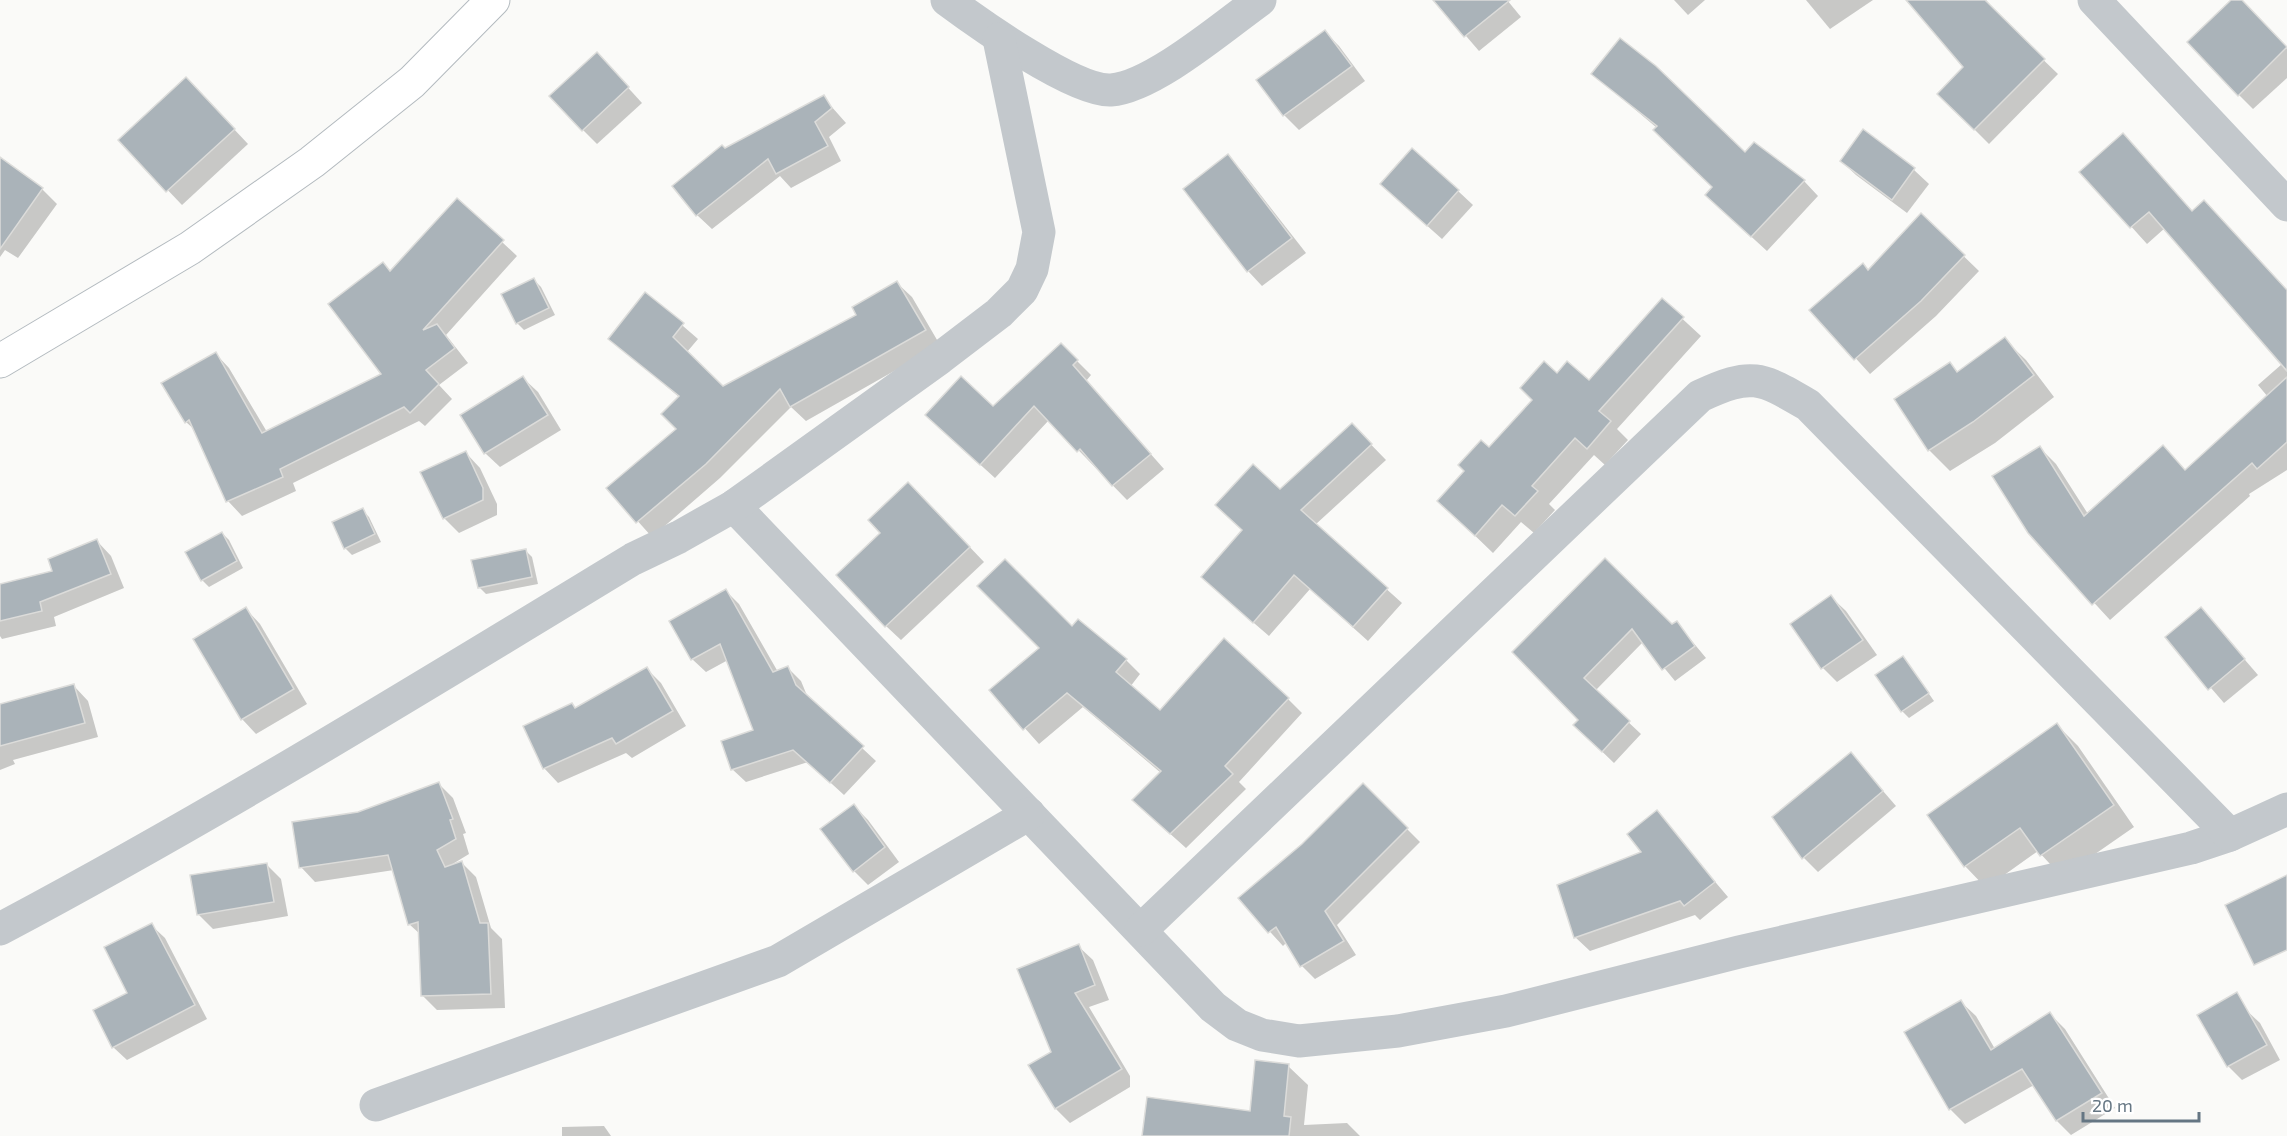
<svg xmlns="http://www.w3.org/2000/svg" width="2287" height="1136" font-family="'Exo 2',sans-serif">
  <rect width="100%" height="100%" fill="#fafaf8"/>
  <!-- shadow -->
  <g fill="#0003">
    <polygon points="1435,0 1507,0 1521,17 1479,51"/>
    <polygon points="1674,0 1705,0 1688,15"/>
    <polygon points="1806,0 1873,0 1830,29"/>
    <polygon points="1908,0 1986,0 2007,25 2058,74 1989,144 1939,94 1966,67"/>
    <polygon points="2233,0 2240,0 2287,49 2287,78 2253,109 2239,95"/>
    <polygon points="1325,32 1339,46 1365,81 1299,130 1284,115 1258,80"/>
    <polygon points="611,69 642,103 597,144 583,130"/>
    <polygon points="1593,74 1745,154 1804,181 1818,196 1767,251 1721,209 1714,187 1657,128"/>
    <polygon points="200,93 248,144 182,205 120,140"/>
    <polygon points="823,97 846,123 829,137 841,161 791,188 780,176 712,229 697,215 725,149"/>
    <polygon points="1863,131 1914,170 1929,184 1907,213 1856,175 1841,161"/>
    <polygon points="2139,151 2193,212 2287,291 2287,470 2249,494 2250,496 2110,620 2029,532 2040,448 2056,464 2088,514 2179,464 2186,471 2268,397 2258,385 2282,364 2165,228 2147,244 2082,172"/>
    <polygon points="1228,156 1242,171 1306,253 1262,286 1248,271"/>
    <polygon points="0,164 42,189 57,204 18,258 5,250 0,257"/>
    <polygon points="1458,191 1473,205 1442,239 1396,198"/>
    <polygon points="457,200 517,256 446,335 468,363 439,385 452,399 425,426 419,421 293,483 296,491 242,516 228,501 196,431 186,422 215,353 229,368 267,432 383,374 391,272"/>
    <polygon points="1921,215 1979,271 1936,316 1870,374 1812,310 1869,271"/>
    <polygon points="534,280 541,287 555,315 524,330 517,323"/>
    <polygon points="897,283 912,297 940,345 806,421 791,407 720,478 652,537 608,488 678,429 679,397 610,338 646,294 698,339 687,352 722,387 858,316"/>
    <polygon points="1662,300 1701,336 1617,429 1628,440 1605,465 1594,455 1549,504 1555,510 1534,533 1521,522 1493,553 1439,501 1557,375 1589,382"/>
    <polygon points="2004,339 2026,360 2054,397 1995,443 1950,471 1929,450 1950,364 1959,373"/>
    <polygon points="1061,345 1091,375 1086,381 1164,469 1127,500 1049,420 995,478 941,429 993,408"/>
    <polygon points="523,378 538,392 561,430 500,467 485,453"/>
    <polygon points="1352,425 1386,460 1315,525 1402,603 1368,641 1310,589 1269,636 1218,592 1244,531 1280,491"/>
    <polygon points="466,453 480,468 497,504 497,515 459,533 444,518 422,473"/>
    <polygon points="923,498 984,562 901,640 886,626 882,533"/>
    <polygon points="362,510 369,517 381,542 352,555 345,548"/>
    <polygon points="222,533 229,540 243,568 209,587 202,580"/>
    <polygon points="97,541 111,556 124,588 54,617 56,626 2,639 0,636 0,585 54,572"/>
    <polygon points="525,550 532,557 538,584 486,594 479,587"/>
    <polygon points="1605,560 1672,626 1677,623 1706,658 1675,681 1643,642 1595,691 1641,734 1614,763 1587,737 1580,720 1515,652"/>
    <polygon points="726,591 739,604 778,672 788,668 801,681 808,698 876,761 844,795 808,762 746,782 732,769 755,731 728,660 706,672 692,659"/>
    <polygon points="1831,597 1846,611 1877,655 1837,682 1823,668"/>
    <polygon points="246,609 260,624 307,704 256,734 242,719"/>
    <polygon points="2201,609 2258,675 2224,703 2167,637"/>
    <polygon points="1072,628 1126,660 1140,674 1130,687 1160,712 1288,699 1302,713 1239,782 1246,789 1186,848 1148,814 1161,773 1083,707 1039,744 991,690"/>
    <polygon points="1903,657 1934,701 1909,718 1902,711"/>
    <polygon points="647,669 661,683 686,726 632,758 626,753 558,783 544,768 572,704 577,709"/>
    <polygon points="74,686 88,701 98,737 13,760 15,764 0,770 0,711"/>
    <polygon points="2057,725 2078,746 2134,827 2062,877 2038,851 1986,888 1965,866"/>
    <polygon points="1851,754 1896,806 1818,872 1804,858 1774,818"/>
    <polygon points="439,784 453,798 466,833 463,834 469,854 451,865 462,863 476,877 491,928 502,939 505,1008 437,1010 422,995 420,934 409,924 394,870 315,882 301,867 358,813"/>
    <polygon points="1363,785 1420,842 1337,925 1356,955 1315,979 1302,966 1287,942 1283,946 1240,899 1303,845"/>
    <polygon points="854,806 868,820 899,862 868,885 854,871"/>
    <polygon points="1656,812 1728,897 1700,920 1695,915 1590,951 1575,937 1644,853"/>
    <polygon points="266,864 281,879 288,916 213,929 198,914"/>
    <polygon points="151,925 165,938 207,1019 127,1060 113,1047"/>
    <polygon points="1078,946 1093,960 1109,1000 1089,1007 1130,1076 1130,1087 1070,1123 1056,1109 1052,1052"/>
    <polygon points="1961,1002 1976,1016 1995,1049 2050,1014 2065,1029 2115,1108 2071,1135 2057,1121 2034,1085 1965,1124 1951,1110 1906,1033"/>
    <polygon points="2245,1009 2260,1023 2280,1060 2242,1080 2228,1066"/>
    <polygon points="1288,1066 1308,1085 1304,1125 1347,1123 1360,1136 1143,1136 1252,1113"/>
    <polygon points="604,1126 611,1136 562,1136 562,1127"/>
  </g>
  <!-- building -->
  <g fill="#aab3b9" stroke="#dcdcda" stroke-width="1.5">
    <polygon points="1433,0 1510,0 1464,37"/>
    <polygon points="1906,0 1985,0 2045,59 1974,130 1937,94 1963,67"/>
    <polygon points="2231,0 2242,0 2287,47 2238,96 2187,42"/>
    <polygon points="1325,30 1352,66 1283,116 1256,80"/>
    <polygon points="1620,38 1656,66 1745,152 1754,142 1805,180 1751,237 1705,195 1712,187 1653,130 1657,126 1591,74"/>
    <polygon points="597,52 629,87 582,131 549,96"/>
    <polygon points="186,77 235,129 166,192 118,140"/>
    <polygon points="824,95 832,108 815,122 828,146 776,174 768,159 696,216 672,186 722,145 725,148"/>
    <polygon points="1863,129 1915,168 1892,200 1840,161"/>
    <polygon points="2123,133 2192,211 2204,200 2287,290 2287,371 2149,212 2130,228 2079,172"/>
    <polygon points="1412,148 1459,190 1427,226 1380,184"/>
    <polygon points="1228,154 1292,238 1247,272 1183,189"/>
    <polygon points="0,157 43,188 0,249"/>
    <polygon points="457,198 504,240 423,330 437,324 455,348 426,370 439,384 410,413 404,407 280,469 283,477 226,502 189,420 185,423 161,383 216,352 262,433 381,374 328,304 383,262 390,271"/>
    <polygon points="1921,213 1965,255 1921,301 1854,360 1809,310 1863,263 1868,270"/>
    <polygon points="534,278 549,308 516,324 501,294"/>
    <polygon points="897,281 926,330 790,407 780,389 706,464 636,523 606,488 676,429 661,414 679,396 608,339 645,292 684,323 673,337 723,386 856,315 852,307"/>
    <polygon points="1662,298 1684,317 1599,411 1611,421 1587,449 1575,438 1532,486 1538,491 1515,516 1502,505 1475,536 1437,501 1464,471 1458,465 1481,440 1489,447 1532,400 1520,388 1544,361 1557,373 1567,361 1589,380"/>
    <polygon points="2005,337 2034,375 1973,422 1928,451 1894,399 1950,362 1957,372"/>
    <polygon points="1061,343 1078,360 1073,365 1151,454 1112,486 1080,449 1077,452 1034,406 980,465 925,415 961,376 993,406"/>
    <polygon points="523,376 548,415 484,454 460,415"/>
    <polygon points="2287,377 2287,442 2257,469 2252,463 2092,605 2028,533 1992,476 2040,446 2084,516 2163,445 2185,470"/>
    <polygon points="1352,423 1372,444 1301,510 1388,588 1353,627 1294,575 1253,623 1201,577 1242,530 1215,505 1253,464 1280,489"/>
    <polygon points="466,451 483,488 483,500 443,519 420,472"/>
    <polygon points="908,482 970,547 885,627 836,575 880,533 868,520"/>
    <polygon points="363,508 375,534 344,549 332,522"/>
    <polygon points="222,532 237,561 201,581 185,552"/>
    <polygon points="97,539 111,574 40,602 42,611 0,621 0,584 52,571 48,559"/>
    <polygon points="526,549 532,577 478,588 471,560"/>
    <polygon points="1605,558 1672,624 1677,621 1695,646 1662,670 1632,629 1584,678 1630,721 1602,752 1573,725 1578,720 1512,652"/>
    <polygon points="1005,559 1072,626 1078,619 1127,659 1116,672 1160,710 1224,638 1289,698 1225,766 1233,774 1170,834 1132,800 1161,771 1067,693 1023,730 989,690 1039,648 977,586"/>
    <polygon points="726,589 773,672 788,666 796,685 864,746 830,783 793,750 731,770 721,741 753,730 720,644 691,660 669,621"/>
    <polygon points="1831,595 1863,640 1821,669 1790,624"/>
    <polygon points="246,607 294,689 241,720 193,639"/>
    <polygon points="2201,607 2245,659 2208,690 2165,637"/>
    <polygon points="1903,656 1929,693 1901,712 1875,675"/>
    <polygon points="647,667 673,711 616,744 612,738 543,769 523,726 572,703 575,708"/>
    <polygon points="74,684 85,723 0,746 0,704"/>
    <polygon points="2057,723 2114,805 2040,856 2020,828 1964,867 1927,815"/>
    <polygon points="1851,752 1883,791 1802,859 1772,817"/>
    <polygon points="439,782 453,819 450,820 456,839 437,850 445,867 462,861 480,923 488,923 491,994 421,996 418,922 408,925 388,855 299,868 292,822 358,812"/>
    <polygon points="1363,783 1408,828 1325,911 1344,941 1300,967 1276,927 1268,933 1238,898 1302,844"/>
    <polygon points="854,804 885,847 853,872 820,829"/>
    <polygon points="1657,810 1715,882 1684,906 1680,901 1574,938 1557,885 1641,852 1627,834"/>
    <polygon points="267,863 274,902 197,915 190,875"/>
    <polygon points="2287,875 2287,950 2254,965 2225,905"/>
    <polygon points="152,923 195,1005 112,1048 93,1010 127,993 104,947"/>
    <polygon points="1079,944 1095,985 1075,993 1122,1069 1055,1109 1028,1065 1051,1052 1017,969"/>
    <polygon points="2237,992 2267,1045 2227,1067 2197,1015"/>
    <polygon points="1961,1000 1991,1050 2050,1012 2102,1093 2056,1121 2022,1069 1949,1110 1904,1032"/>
    <polygon points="1255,1060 1289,1064 1284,1116 1291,1117 1289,1136 1142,1136 1147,1097 1250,1111"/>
  </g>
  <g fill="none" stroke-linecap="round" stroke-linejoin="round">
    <!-- secondary casing -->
    <g stroke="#b3babf" stroke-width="35">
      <polyline id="secondary" points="0,361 190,248 312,162 412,82 493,0"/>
    </g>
    <!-- street -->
    <g stroke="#c3c8cc" stroke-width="33">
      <path d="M947 0C978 23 1075 92 1111 90 1153 87 1225 25 1260 0"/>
      <polyline points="2094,0 2287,205"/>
      <polyline points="734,506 1213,1007 1237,1025 1262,1035 1299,1041 1398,1031 1506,1011 1739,952 2191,848 2230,835 2287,809"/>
      <path d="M0 929C216 814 424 686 633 559L679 537 734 506 940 358 999 313 1022 290 1032 269 1039 232 999 39"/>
      <path d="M1141 930 1700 396C1752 372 1760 377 1808 405L2230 835"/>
      <polyline points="376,1105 778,961 1029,814"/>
    </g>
    <!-- secondary -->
    <use href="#secondary" stroke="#fff" stroke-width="33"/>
  </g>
  <!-- scale -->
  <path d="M2083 1112v9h116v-9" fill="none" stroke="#657683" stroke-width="3"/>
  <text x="2092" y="1112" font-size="18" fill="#657683" stroke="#ffffff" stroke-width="4.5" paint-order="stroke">20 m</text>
</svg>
